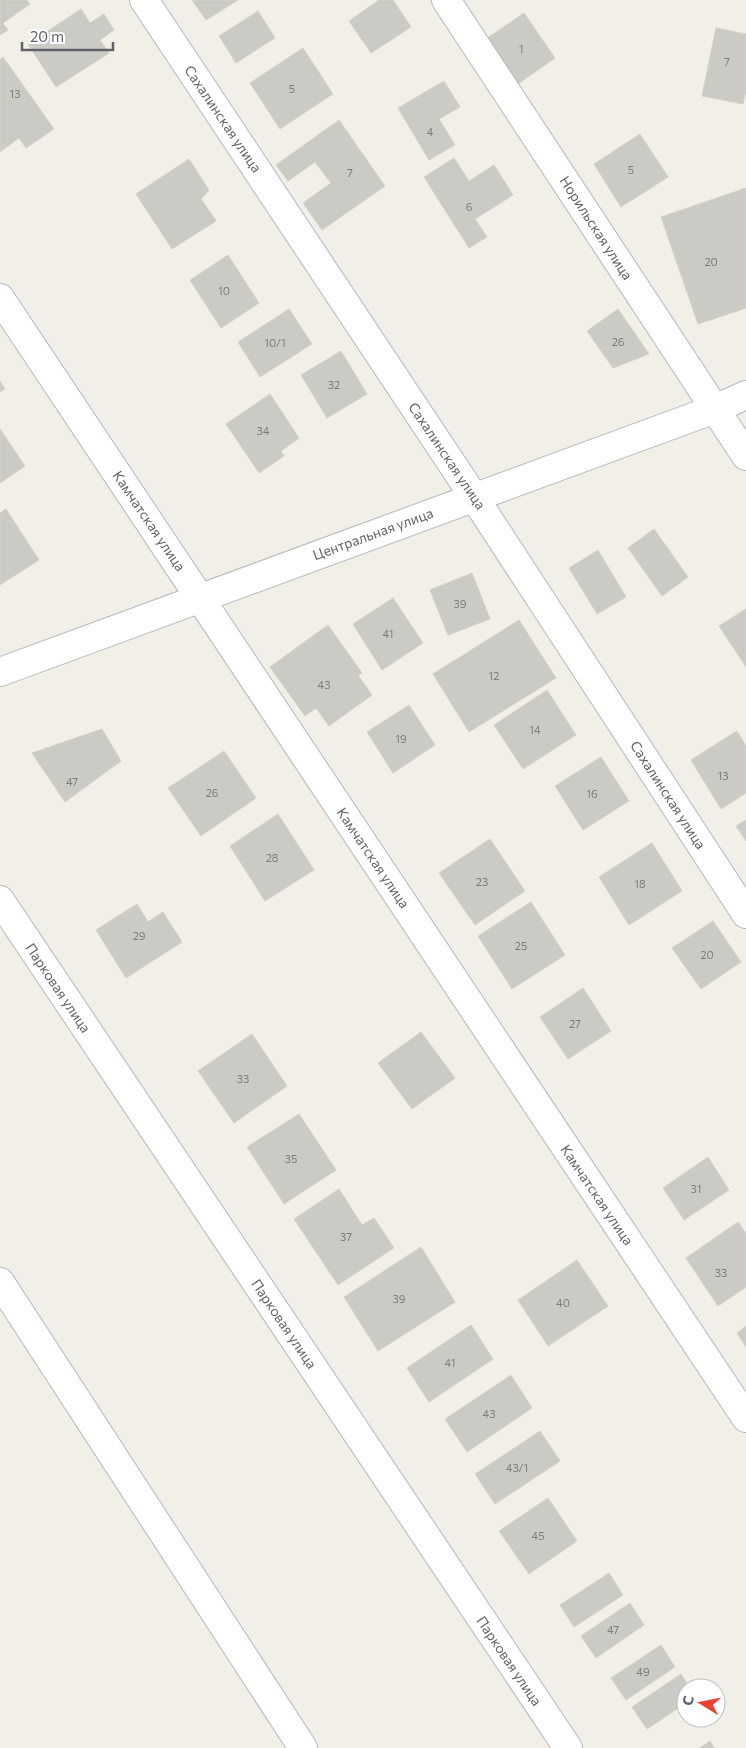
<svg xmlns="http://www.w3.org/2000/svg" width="746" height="1748" font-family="Commissioner,sans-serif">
  <rect width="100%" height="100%" fill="#f1efe8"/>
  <!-- building -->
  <g fill="#cccac5" stroke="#d6d1c6">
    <polygon points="0,0 27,0 30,4 3,23 8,30 0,35"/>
    <polygon points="192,0 238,0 206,20"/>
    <polygon points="379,0 393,0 411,27 371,53 349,21"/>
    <polygon points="81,9 90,23 104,14 114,30 100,40 109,53 56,87 28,44"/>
    <polygon points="258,11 275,38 236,63 219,36"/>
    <polygon points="524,13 555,58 518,84 486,39"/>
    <polygon points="716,28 746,34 746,90 743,104 702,96"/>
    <polygon points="303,48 333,94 280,129 250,83"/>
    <polygon points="3,57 54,129 26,148 19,138 0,152 0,60"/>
    <polygon points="444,81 460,107 439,119 455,145 429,160 398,108"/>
    <polygon points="339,120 385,186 322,230 303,203 331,183 315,162 288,181 276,165"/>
    <polygon points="640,134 668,177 621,207 594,164"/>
    <polygon points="454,158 469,181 494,165 513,195 475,219 487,237 469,248 424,177"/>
    <polygon points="189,159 209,190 201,199 216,221 172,249 136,194"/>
    <polygon points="746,188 746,308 698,324 661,217"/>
    <polygon points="228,255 259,303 221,328 190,280"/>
    <polygon points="289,309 312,344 260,377 238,342"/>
    <polygon points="618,309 649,354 613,368 587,331"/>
    <polygon points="341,351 367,394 327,418 301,375"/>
    <polygon points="0,381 5,389 0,392"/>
    <polygon points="270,394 299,438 281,451 284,456 259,473 226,424"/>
    <polygon points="0,429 25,466 0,483"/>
    <polygon points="6,509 39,560 0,585 0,513"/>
    <polygon points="654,529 688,577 662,596 628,548"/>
    <polygon points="598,550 626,597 597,614 569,568"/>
    <polygon points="472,573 490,619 448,635 430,590"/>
    <polygon points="393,598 423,643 382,670 353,624"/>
    <polygon points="746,609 746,667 719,626"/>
    <polygon points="519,620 556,678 469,732 433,674"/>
    <polygon points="328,625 362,673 358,675 372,695 329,726 316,708 305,716 270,667"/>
    <polygon points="547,690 576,735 523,769 494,725"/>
    <polygon points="409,705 435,745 393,773 367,732"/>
    <polygon points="102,729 121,761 65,802 32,753"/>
    <polygon points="737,731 746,746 746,793 721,809 691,760"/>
    <polygon points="224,751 256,798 201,836 168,788"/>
    <polygon points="601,757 629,801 583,830 555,786"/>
    <polygon points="278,814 314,870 265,901 230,846"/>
    <polygon points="746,820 746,841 736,826"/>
    <polygon points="490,839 525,891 475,925 439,873"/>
    <polygon points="652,843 682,891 629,925 599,877"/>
    <polygon points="531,902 565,955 512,989 478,936"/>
    <polygon points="137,904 148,922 163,912 182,942 126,978 96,930"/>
    <polygon points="713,921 741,962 701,989 672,948"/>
    <polygon points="583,988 611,1031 568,1059 540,1017"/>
    <polygon points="421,1032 455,1078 412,1109 378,1063"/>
    <polygon points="252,1034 287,1086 234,1123 198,1071"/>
    <polygon points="299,1114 336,1170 284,1204 247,1147"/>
    <polygon points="708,1157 729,1190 684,1220 663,1188"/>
    <polygon points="339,1189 362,1225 374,1218 394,1248 338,1285 294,1219"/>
    <polygon points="738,1222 746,1233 746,1287 718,1306 686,1258"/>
    <polygon points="421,1247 455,1302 378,1351 344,1297"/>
    <polygon points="577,1260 608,1306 548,1346 518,1300"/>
    <polygon points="471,1325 493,1359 429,1402 407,1368"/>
    <polygon points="746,1326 746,1347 737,1333"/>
    <polygon points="511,1375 532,1408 467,1452 445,1419"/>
    <polygon points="540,1431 560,1461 495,1504 475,1474"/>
    <polygon points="548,1498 577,1541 529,1574 499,1531"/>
    <polygon points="609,1573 623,1595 574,1627 560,1605"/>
    <polygon points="630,1603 644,1625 596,1658 581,1636"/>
    <polygon points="661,1645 675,1667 626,1700 611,1678"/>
    <polygon points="681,1674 690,1688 686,1688 686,1703 647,1729 632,1707"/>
    <polygon points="710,1741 714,1748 700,1748"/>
  </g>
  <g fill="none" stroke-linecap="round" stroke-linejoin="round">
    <!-- minor casing -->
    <g stroke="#b5b8bc" stroke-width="30">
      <g id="minor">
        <polyline points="144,0 474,497 746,914"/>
        <polyline points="446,0 746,456"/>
        <polyline points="0,298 746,1418"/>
        <polyline points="0,672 715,409 746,395"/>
        <polyline points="0,900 568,1748"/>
        <polyline points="0,1282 303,1748"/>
      </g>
    </g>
    <!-- minor -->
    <use href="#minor" stroke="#fff" stroke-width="28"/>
  </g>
  <g text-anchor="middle" stroke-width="5" stroke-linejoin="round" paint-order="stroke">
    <!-- number labels -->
    <g font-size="11" fill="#7a7d7f">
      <text x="521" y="53">1</text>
      <text x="727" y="66">7</text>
      <text x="292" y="93">5</text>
      <text x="15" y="98">13</text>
      <text x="430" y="136">4</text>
      <text x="631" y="174">5</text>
      <text x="350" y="177">7</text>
      <text x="469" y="211">6</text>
      <text x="711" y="266">20</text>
      <text x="224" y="295">10</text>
      <text x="618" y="346">26</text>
      <text x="275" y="347">10/1</text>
      <text x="334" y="389">32</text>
      <text x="263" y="435">34</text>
      <text x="460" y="608">39</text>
      <text x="388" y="638">41</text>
      <text x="494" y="680">12</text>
      <text x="324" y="689">43</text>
      <text x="535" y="734">14</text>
      <text x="401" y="743">19</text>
      <text x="723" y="780">13</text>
      <text x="72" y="786">47</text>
      <text x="212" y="797">26</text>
      <text x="592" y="798">16</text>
      <text x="272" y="862">28</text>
      <text x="482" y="886">23</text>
      <text x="640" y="888">18</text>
      <text x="139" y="940">29</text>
      <text x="521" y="950">25</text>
      <text x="707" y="959">20</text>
      <text x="575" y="1028">27</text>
      <text x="243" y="1083">33</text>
      <text x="291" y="1163">35</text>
      <text x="696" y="1193">31</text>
      <text x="346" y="1241">37</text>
      <text x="721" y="1277">33</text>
      <text x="399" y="1303">39</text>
      <text x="563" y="1307">40</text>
      <text x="450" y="1367">41</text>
      <text x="489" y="1418">43</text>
      <text x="517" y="1472">43/1</text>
      <text x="538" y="1540">45</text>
      <text x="613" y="1634">47</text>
      <text x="643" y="1676">49</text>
    </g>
    <!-- street labels -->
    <g font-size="14" fill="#5f6368" stroke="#fff">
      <text transform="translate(223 119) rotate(56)" y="5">Сахалинская улица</text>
      <text transform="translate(596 228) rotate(57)" y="5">Норильская улица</text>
      <text transform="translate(447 456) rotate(56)" y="5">Сахалинская улица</text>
      <text transform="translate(149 521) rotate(56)" y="5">Камчатская улица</text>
      <text transform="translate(373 534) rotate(-20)" y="5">Центральная улица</text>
      <text transform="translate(668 795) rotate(57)" y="5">Сахалинская улица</text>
      <text transform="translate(373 858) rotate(56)" y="5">Камчатская улица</text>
      <text transform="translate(58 988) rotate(56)" y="5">Парковая улица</text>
      <text transform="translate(597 1195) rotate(56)" y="5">Камчатская улица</text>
      <text transform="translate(284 1324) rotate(56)" y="5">Парковая улица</text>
      <text transform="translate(509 1661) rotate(56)" y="5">Парковая улица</text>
    </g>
  </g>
  <!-- north arrow -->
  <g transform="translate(701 1703) rotate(280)"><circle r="24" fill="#ffffff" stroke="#bfc1c3"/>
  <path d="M0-4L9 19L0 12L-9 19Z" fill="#ea4335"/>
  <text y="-8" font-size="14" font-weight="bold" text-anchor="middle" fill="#5f6368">С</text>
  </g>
  <!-- scale -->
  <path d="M22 42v8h91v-8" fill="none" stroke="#5f6368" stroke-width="2.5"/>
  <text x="30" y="42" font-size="15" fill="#5f6368" stroke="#ffffff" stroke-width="4" paint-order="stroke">20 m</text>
</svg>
